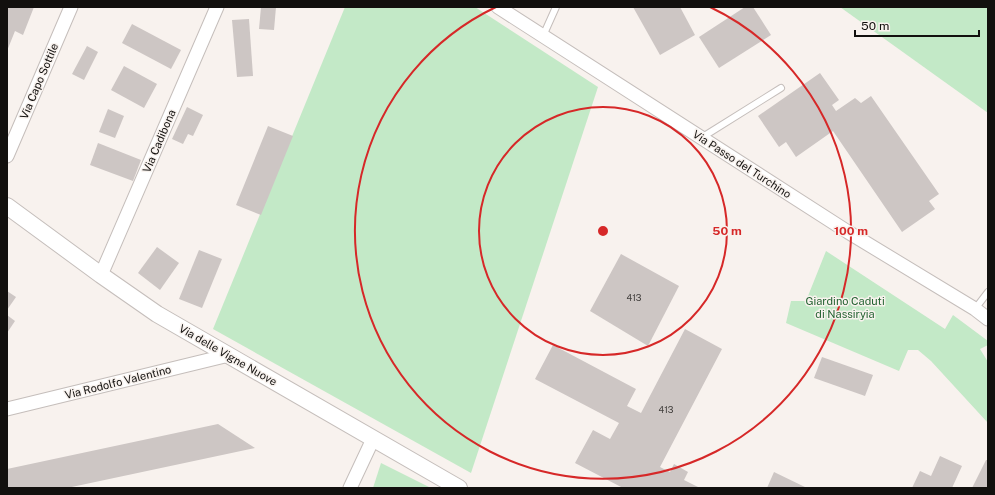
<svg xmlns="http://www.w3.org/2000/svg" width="995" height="495" font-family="'Public Sans',sans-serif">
  <rect width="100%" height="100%" fill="#f8f2ee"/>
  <!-- green -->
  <g fill="#c3e9c7">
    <polygon points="345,7 475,7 598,87 471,473 213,329"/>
    <polygon points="840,7 988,7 988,113"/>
    <polygon points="826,251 945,329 953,315 988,341 988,345 980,349 988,362 988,423 931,361 918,350 908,350 899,371 786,323 791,301 806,301"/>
    <polygon points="381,463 431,488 373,488"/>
  </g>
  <!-- building -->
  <g fill="#cdc6c4">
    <polygon points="7,7 34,7 23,35 15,31 7,51"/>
    <polygon points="261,7 276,7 274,30 259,29"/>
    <polygon points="633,7 680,7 695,35 660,55"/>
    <polygon points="745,7 753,7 771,35 719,68 699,37"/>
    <polygon points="249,19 253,76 237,77 232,20"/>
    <polygon points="132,24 181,50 171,69 122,43"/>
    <polygon points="87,46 98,52 84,80 72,74"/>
    <polygon points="124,66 157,84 144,108 111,90"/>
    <polygon points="820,73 839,100 832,105 836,111 855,98 861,103 871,96 939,194 929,201 935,209 902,232 833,131 796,157 786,142 779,147 758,116"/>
    <polygon points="187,107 203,115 193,136 188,134 183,144 172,139"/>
    <polygon points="108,109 124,116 115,138 99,132"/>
    <polygon points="268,126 293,136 261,215 236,205"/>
    <polygon points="98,143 141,160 133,181 90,165"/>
    <polygon points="157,247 179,263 160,290 138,273"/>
    <polygon points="199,250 222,259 202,308 179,299"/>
    <polygon points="621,254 679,286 648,346 590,311"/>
    <polygon points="7,291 16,297 7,310"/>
    <polygon points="7,315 15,321 7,333"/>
    <polygon points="685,329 722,349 660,467 670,472 674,464 688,472 684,480 700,488 623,488 575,463 593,430 610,439 619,423 535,379 553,345 636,389 627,406 641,413"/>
    <polygon points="822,357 873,375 865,396 814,378"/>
    <polygon points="218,424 255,448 67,488 7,488 7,469"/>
    <polygon points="940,456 962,466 952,488 912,488 920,471 931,476"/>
    <polygon points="986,460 988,460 988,488 972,488"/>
    <polygon points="774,472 807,488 767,488"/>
  </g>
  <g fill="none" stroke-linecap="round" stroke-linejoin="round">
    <!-- service casing -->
    <g stroke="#c5bebb" stroke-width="8">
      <g id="service">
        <polyline points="543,36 556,7"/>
        <polyline points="701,138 781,88"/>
        <polyline points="975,309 988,292"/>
      </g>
    </g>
    <!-- minor casing -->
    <g stroke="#c5bebb" stroke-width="15">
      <g id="minor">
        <polyline points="498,7 848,232 975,309 988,319"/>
        <polyline points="7,156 71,7"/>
        <polyline points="101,275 217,7"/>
        <polyline points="7,409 229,355"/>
        <polyline points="350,488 373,439"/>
      </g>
    </g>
    <!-- tertiary casing -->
    <g stroke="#c5bebb" stroke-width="18">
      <polyline id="tertiary" points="7,206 101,275 157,314 459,488"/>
    </g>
    <!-- service -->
    <use href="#service" stroke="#fff" stroke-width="6"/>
    <!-- minor -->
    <use href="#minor" stroke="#fff" stroke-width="13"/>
    <!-- tertiary -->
    <use href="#tertiary" stroke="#fff" stroke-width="16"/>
  </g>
  <!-- distance rings -->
  <g fill="none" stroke="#d62828" stroke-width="2">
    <circle cx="603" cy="231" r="124"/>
    <path d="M710 7A248 248 0 1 1 496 7"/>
  </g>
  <g text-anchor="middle" stroke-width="3" stroke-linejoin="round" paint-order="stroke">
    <!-- number labels -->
    <g font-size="9" fill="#413e3c">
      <text x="634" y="301">413</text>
      <text x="666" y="413">413</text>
    </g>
    <!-- street labels -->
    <g font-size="11" fill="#12100e" stroke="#f8f2ee">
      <text transform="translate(39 81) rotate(-67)" y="4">Via Capo Sottile</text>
      <text transform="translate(159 141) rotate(-67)" y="4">Via Cadibona</text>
      <text transform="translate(742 164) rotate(33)" y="4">Via Passo del Turchino</text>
      <text transform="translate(228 355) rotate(30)" y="4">Via delle Vigne Nuove</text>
      <text transform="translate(118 382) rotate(-14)" y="4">Via Rodolfo Valentino</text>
    </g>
    <!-- park labels -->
    <g font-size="11" fill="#226230" stroke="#f8f2ee">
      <text x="845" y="305">Giardino Caduti<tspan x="845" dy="13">di Nassiryia</tspan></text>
    </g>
  </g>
  <circle cx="603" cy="231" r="6" fill="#d62828" stroke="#f8f2ee" stroke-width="2"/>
  <g font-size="12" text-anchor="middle" font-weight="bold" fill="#d62828" stroke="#f8f2ee" stroke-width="3" stroke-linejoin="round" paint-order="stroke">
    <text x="727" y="235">50 m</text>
    <text x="851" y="235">100 m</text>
  </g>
  <!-- border -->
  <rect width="995" height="495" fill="none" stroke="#12100e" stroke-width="16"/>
  <!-- scale -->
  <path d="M855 30v6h124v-6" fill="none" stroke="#12100e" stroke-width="2"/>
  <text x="861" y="30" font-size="12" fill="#12100e" stroke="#f8f2ee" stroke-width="3" paint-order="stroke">50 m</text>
</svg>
